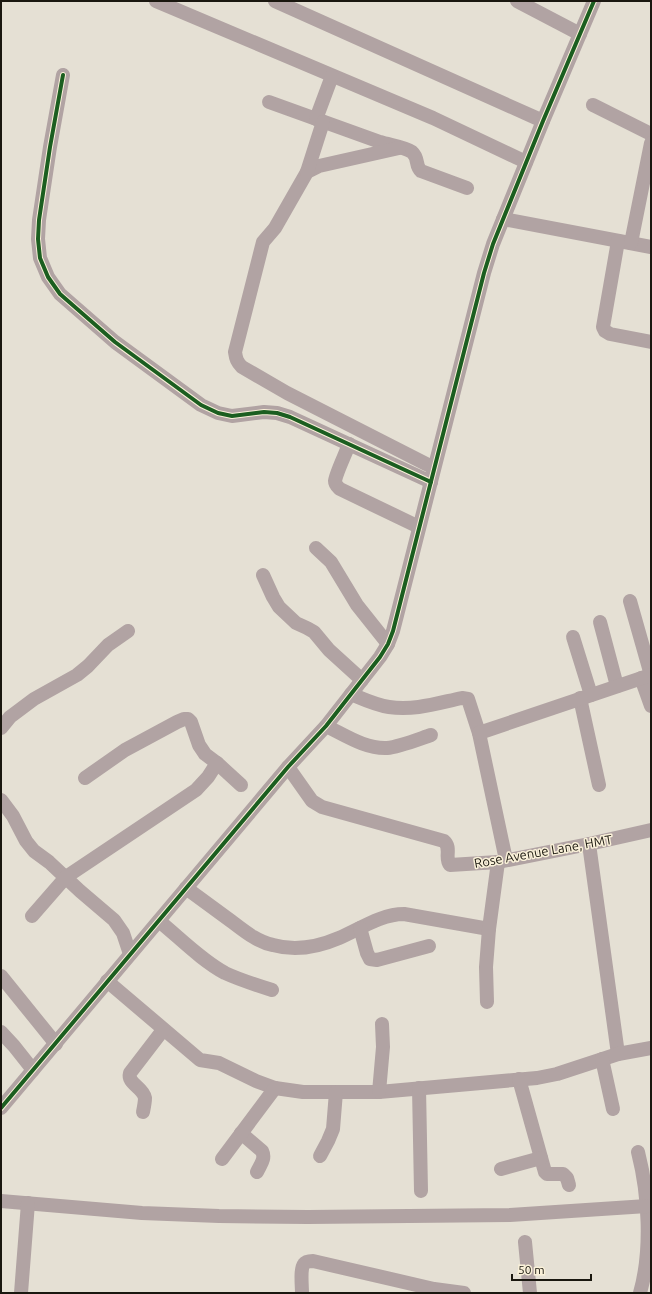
<svg xmlns="http://www.w3.org/2000/svg" width="652" height="1294" font-family="Ubuntu,sans-serif">
  <rect width="100%" height="100%" fill="#e5e0d4"/>
  <g fill="none" stroke-linecap="round" stroke-linejoin="round">
    <!-- minor -->
    <g stroke="#b1a3a3" stroke-width="14">
      <polyline points="156,1 433,118 526,162"/>
      <polyline points="275,1 543,121"/>
      <polyline points="517,1 580,34"/>
      <polyline points="63,75 50,147 39,220 38,239 40,258 48,277 60,294 115,342 201,405 218,413 232,416 264,412 277,413 290,417 431,482"/>
      <path d="M269 102C306 115 343 129 380 142 389 145 405 147 412 152 419 158 415 166 421 171L467 188"/>
      <polyline points="593,105 651,134"/>
      <polyline points="316,119 332,76"/>
      <path d="M399 148 319 166 307 172 275 228 263 242 235 352C236 359 237 362 242 367L287 393 434 468"/>
      <polyline points="307,172 323,122"/>
      <polyline points="503,219 651,247"/>
      <polyline points="618,241 603,327 605,331 610,334 651,342"/>
      <polyline points="631,243 651,143"/>
      <path d="M349 444C346 453 336 473 335 481 335 485 338 487 340 489L419 527"/>
      <polyline points="316,548 331,562 357,605 388,644"/>
      <polyline points="263,575 273,597 279,607 296,623 307,628 314,632 329,650 362,680"/>
      <polyline points="630,601 651,675"/>
      <polyline points="600,622 617,686"/>
      <polyline points="573,637 591,695"/>
      <polyline points="641,678 651,706"/>
      <path d="M351 694C363 699 376 705 389 707 414 711 438 703 462 698L468 699 479 733 506 860"/>
      <polyline points="580,698 599,785"/>
      <path d="M326 726C345 735 365 749 387 748 399 747 419 739 431 735"/>
      <polyline points="1,728 10,717 34,699 77,675 88,666 108,645 128,631"/>
      <polyline points="479,733 651,675"/>
      <path d="M288 767 312 801 322 807 444 841C452 848 444 858 450 865L498 862 589 844 651 830"/>
      <polyline points="85,778 125,750 177,722 184,719 188,719 191,722 199,745 205,754 217,763 241,785"/>
      <polyline points="1,800 13,816 26,841 34,851 49,862 80,891 114,920 123,933 130,954"/>
      <polyline points="589,844 618,1054"/>
      <path d="M186 888C201 899 216 910 231 921 243 930 257 942 273 945 294 951 318 947 339 938 360 929 381 914 404 914L489 929"/>
      <polyline points="32,916 66,877 196,790 208,777 217,763"/>
      <path d="M159 921C180 938 201 960 225 973 240 980 256 985 272 990"/>
      <polyline points="360,928 367,953 370,959 377,960 429,946"/>
      <polyline points="1,976 56,1044"/>
      <polyline points="107,981 200,1060 219,1063 256,1081 275,1088 303,1092 379,1092 537,1078 557,1074 618,1054 651,1048"/>
      <polyline points="487,1002 486,967 489,929 498,862"/>
      <polyline points="1,1032 14,1046 33,1070"/>
      <polyline points="602,1059 613,1109"/>
      <polyline points="519,1079 545,1172 547,1174 563,1174 567,1178 569,1185"/>
      <polyline points="419,1088 421,1191"/>
      <polyline points="379,1092 383,1047 382,1024"/>
      <polyline points="1,1108 288,767 326,726 380,657 388,644 393,631 484,273 493,244 543,121 594,1"/>
      <path d="M143 1112C144 1107 145 1102 145 1098 143 1087 127 1084 130 1073L163 1030"/>
      <path d="M241 1133 262 1151C266 1159 260 1165 257 1172"/>
      <path d="M638 1152C649 1195 652 1251 640 1293"/>
      <polyline points="320,1156 328,1141 333,1129 336,1092"/>
      <polyline points="222,1159 275,1088"/>
      <polyline points="501,1169 541,1158"/>
      <polyline points="1,1201 142,1213 219,1216 308,1217 510,1215 647,1206"/>
      <polyline points="525,1242 530,1293"/>
      <polyline points="21,1293 28,1203"/>
      <path d="M302 1293C302 1286 300 1269 304 1264 306 1261 310 1261 313 1261L434 1289 464 1293"/>
    </g>
    <!-- cycleway casing -->
    <g stroke="#faf1d9" stroke-width="6">
      <g id="cycleway">
        <polyline points="63,75 50,147 39,220 38,239 40,258 48,277 60,294 115,342 201,405 218,413 232,416 264,412 277,413 290,417 431,482"/>
        <polyline points="1,1108 288,767 326,726 380,657 388,644 393,631 484,273 493,244 543,121 594,1"/>
      </g>
    </g>
    <!-- cycleway -->
    <use href="#cycleway" stroke="#1b5e20" stroke-width="4"/>
  </g>
  <g text-anchor="middle" stroke-width="3" stroke-linejoin="round" paint-order="stroke">
    <!-- street labels -->
    <g font-size="13" fill="#1a170f" stroke="#faf1d9">
      <text transform="translate(543 851) rotate(-10)" y="5">Rose Avenue Lane, HMT</text>
    </g>
  </g>
  <!-- border -->
  <rect width="652" height="1294" fill="none" stroke="#1a170f" stroke-width="4"/>
  <!-- scale -->
  <path d="M512 1274v6h79v-6" fill="none" stroke="#1a170f" stroke-width="2"/>
  <text x="518" y="1274" font-size="12" fill="#1a170f" stroke="#faf1d9" stroke-width="3" paint-order="stroke">50 m</text>
</svg>
